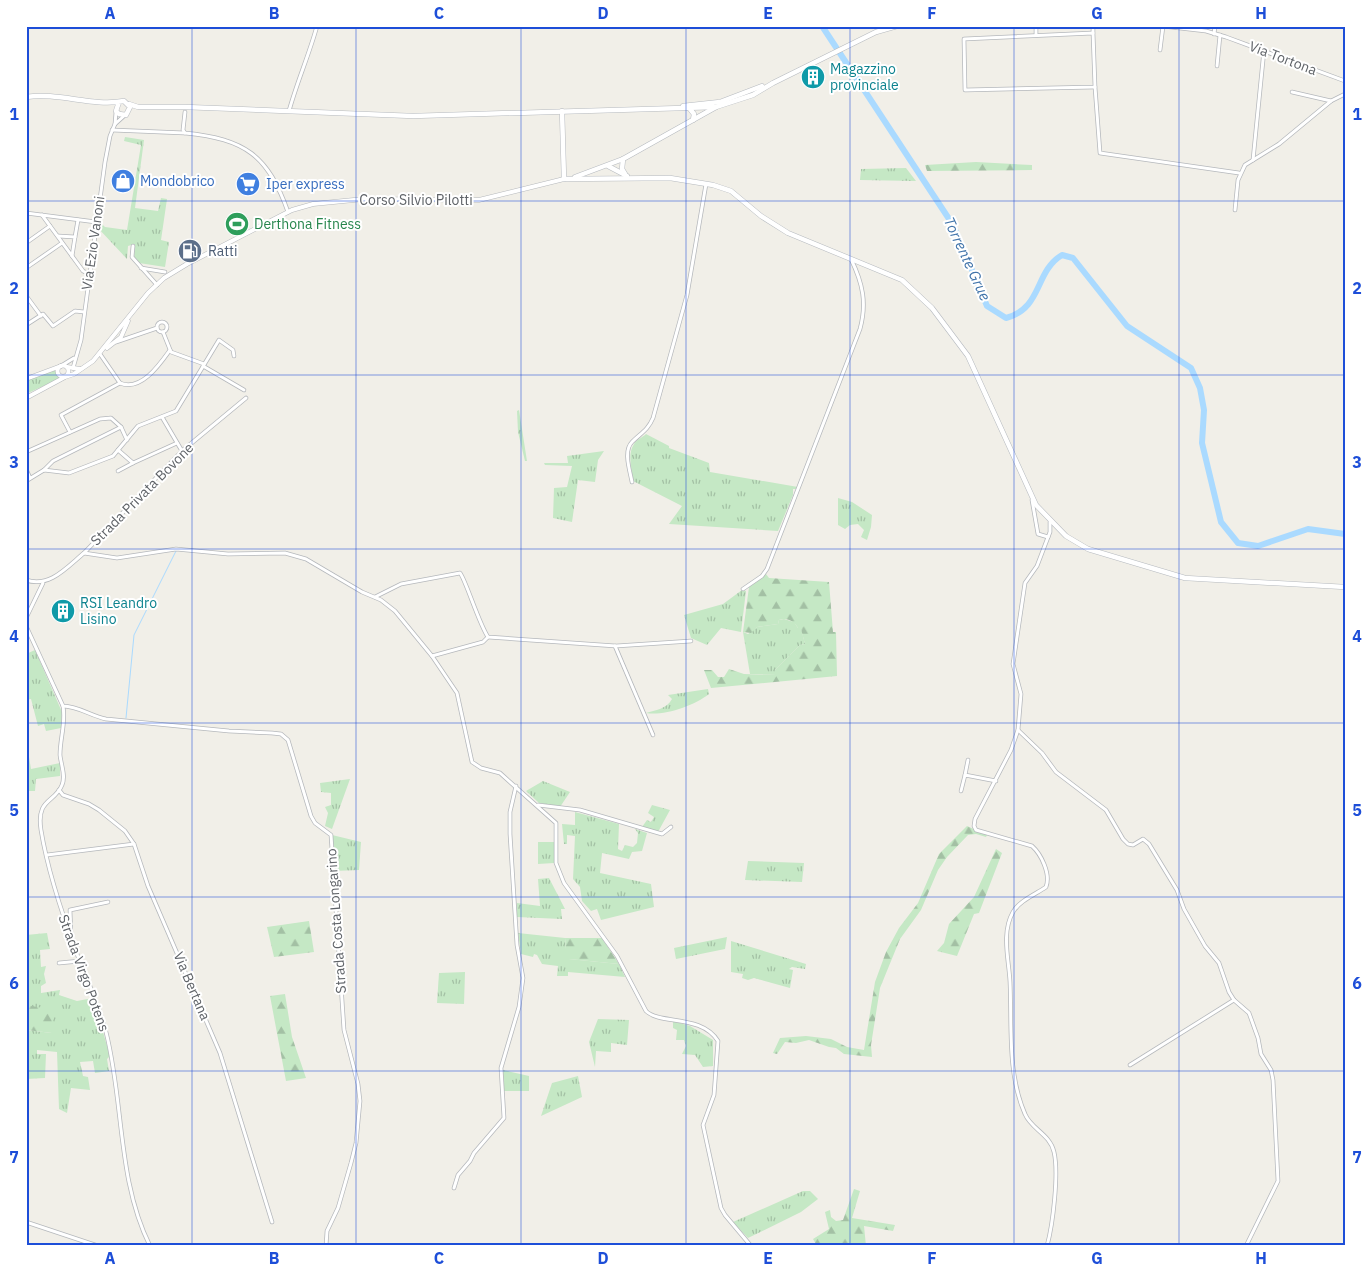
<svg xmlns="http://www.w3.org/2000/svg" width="1371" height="1272" font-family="'IBM Plex Sans',sans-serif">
  <defs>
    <pattern id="grass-tufts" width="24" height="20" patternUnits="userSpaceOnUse" patternTransform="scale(1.25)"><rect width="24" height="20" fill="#c5e8c5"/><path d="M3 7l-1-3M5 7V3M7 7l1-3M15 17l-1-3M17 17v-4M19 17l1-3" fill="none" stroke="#a3c0a4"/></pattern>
    <pattern id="forest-firs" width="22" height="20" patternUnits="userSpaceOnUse" patternTransform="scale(1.25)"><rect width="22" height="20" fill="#c5e8c5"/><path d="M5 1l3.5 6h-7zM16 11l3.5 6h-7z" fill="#a3c0a4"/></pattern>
  </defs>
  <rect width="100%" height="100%" fill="#f1efe8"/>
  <!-- grass -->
  <g fill="url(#grass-tufts)">
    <polygon points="125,137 144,140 135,208 158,211 161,198 167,199 161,240 169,242 165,267 139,263 134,258 135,244 128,246 127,259 98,228 100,214 103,215 102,224 105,227 127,230 141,145 124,141"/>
    <polygon points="906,168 916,181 860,180 861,169"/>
    <polygon points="57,369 57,375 61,378 26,394 26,380"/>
    <polygon points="519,410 527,461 525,461 518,432 517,411"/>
    <path d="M646 434 669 446V448L709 463 710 472 798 487 797 489H793V495L778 531 669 524 682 506 633 481C632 470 627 454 634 444 636 440 643 437 646 434Z"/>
    <polygon points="604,451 598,460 595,482 578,480 572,522 553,518 554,488 567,487 572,466 545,465 544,463 568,463 567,456"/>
    <polygon points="838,498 852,502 872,515 871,527 867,540 861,537 864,530 858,524 850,525 845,529 838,525"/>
    <polygon points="742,590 746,591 741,632 721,628 707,645 691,638 684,615 723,604"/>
    <polygon points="784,619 794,622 798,628 801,628 805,644 800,645 775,670 776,675 750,674 743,632 748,634 757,627 778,624 779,620"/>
    <polygon points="35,650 62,712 61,728 46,731 44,724 38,726 31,699 26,700 26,654"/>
    <path d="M708 689 709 694C694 706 664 716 646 713 655 710 667 709 672 699L668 695Z"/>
    <polygon points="26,757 29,757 31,769 60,763 60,776 36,779 35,791 26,791"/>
    <polygon points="350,779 332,829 325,826 328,813 325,807 331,805 331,793 321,792 320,783"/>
    <polygon points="543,781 570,792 560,807 539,803 526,791"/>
    <polygon points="652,805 670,810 658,832 642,827 647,820 651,822 654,817 648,813"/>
    <polygon points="575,812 619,824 618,849 622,851 625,845 633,847 637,843 638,833 635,829 647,833 642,851 632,852 629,859 602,853 600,873 651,884 654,907 601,920 597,909 591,911 582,901 580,887 573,879 575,836 567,835 567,844 564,844 562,824 575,825"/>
    <polygon points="332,835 361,842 359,870 333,871"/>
    <polygon points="538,842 555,842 554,863 538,864"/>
    <polygon points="748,861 804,863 802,882 745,880"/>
    <polygon points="549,878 565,909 561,909 562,919 517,917 517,903 540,906 538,879"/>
    <polygon points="47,933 50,949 40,950 41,967 46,966 44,974 46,983 41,986 41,993 60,990 59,995 77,1001 93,998 110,1056 107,1059 109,1071 95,1073 93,1061 80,1062 83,1076 88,1077 90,1090 71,1088 67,1113 59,1109 57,1052 37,1050 37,1054 46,1054 45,1078 26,1079 26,1030 52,1033 26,1005 26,935"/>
    <polygon points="518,933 565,938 566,949 569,949 569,959 619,964 625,977 568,972 568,976 557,976 558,966 542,964 537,955 534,954 533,957 521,954"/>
    <polygon points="727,937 725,949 676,959 674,948"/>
    <polygon points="731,941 806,964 805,969 792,967 789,969 793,970 790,988 754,978 748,980 742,978 743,974 731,972"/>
    <polygon points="465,972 464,1004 437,1003 439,973"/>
    <polygon points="598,1019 629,1020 627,1045 611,1043 611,1052 596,1051 595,1067 589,1042"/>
    <polygon points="673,1021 690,1026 713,1040 713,1066 703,1067 695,1055 682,1054 686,1046 684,1040 676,1040 677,1030 673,1028"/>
    <polygon points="503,1070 529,1076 529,1091 504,1091"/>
    <polygon points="578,1076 582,1097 541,1116 552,1083"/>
    <polygon points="803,1191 810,1191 818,1199 801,1212 748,1238 733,1222"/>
  </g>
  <!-- forest -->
  <g fill="url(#forest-firs)">
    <polygon points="976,162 1032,165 1032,170 927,171 925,165"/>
    <path d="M766 574 769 578 829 582 833 632H836L837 676 711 688 704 670H712L718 677H724L729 669 744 674 775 675V670L800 645 805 644 801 629 798 628C794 621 787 617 779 620L778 624 757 627 751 633 743 632 749 587Z"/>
    <polygon points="967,826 987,835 986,837 976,834 968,835 947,857 938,870 921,910 900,939 880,988 871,1045 872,1057 844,1054 836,1048 829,1047 809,1040 796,1043 785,1042 777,1054 773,1053 780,1038 806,1036 831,1039 847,1047 864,1050 875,982 886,952 899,928 918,903 939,854"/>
    <polygon points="996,849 1002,853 979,913 974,914 957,956 937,951 944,943 949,924 974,897"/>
    <polygon points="309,921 314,952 274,957 267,927"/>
    <polygon points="565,938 602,938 619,964 569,959 569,950 566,949"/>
    <polygon points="285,994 292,1037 306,1078 286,1081 270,996"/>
    <polygon points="26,1005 54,1010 52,1033 26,1030"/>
    <polygon points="854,1189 860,1191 852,1218 895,1225 893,1231 864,1226 866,1246 817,1246 813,1239 829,1229 825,1212 830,1210 831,1217 836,1221 843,1220"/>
  </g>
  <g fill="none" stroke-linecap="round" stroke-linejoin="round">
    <!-- stream -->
    <polyline stroke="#aadaff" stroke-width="1" points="126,718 134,635 176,551"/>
    <!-- river -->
    <path stroke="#aadaff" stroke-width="6" d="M822 26 953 225 987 306 1006 318C1043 308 1034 272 1062 255L1073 258 1127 326 1191 368 1200 388 1204 410 1202 443 1221 522 1238 543 1258 546 1308 529 1345 534"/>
    <!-- minor casing -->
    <g stroke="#b5b8bc" stroke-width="4.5">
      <g id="minor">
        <polyline points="1036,26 1036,35"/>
        <polyline points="1093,26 1093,33"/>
        <polyline points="1148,26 1153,26"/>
        <polyline points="1162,26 1206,31 1226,37 1345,81"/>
        <polygon points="1093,33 1095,87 965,90 964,39"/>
        <polyline points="1214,34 1215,26"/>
        <polyline points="1160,50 1163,26"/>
        <polyline points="1217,66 1220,35"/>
        <polyline points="1095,87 1100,153 1239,173"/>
        <polyline points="1292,92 1331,101"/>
        <path d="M289 111C297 82 309 55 317 26"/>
        <polyline points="116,112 115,124 125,115"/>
        <path d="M185 112 183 130 185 133C245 139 268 155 288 212"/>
        <polyline points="112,130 185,133"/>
        <polyline points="1253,160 1264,50"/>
        <polyline points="1235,210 1238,180 1245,165 1279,144 1331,101 1345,94"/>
        <polyline points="26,213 96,222"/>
        <polyline points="42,215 83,271 89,274"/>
        <polyline points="58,236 75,237 72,256"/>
        <polyline points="75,237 78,220"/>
        <polyline points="26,243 50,226"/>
        <polyline points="133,246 132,257 157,285"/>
        <polyline points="26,268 62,243"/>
        <polyline points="141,268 165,272"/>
        <polyline points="27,297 41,316"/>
        <circle cx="162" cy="327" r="5"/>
        <polyline points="26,325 43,314 53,326 75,311 84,312"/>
        <polyline points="163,332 171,352 204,364"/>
        <polyline points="116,342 157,328"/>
        <polyline points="61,366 74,358"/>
        <polyline points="203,366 244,390"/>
        <polyline points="73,368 81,340 105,162 110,136 115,124"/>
        <path d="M120 383C141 392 160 364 170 350"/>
        <polyline points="162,417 182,451"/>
        <polyline points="70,432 61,415 120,383 100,354"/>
        <polyline points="118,450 133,463 177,443"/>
        <polyline points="26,452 100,419 111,418 121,427"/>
        <polyline points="26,469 30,478"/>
        <polyline points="44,470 53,461 121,427 127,440"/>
        <polyline points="118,471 133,463"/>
        <polyline points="26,481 44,470 69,473 113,456 138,426 176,411 219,340 233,350 234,356"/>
        <path d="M632 482C630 471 623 451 632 442 641 433 648 430 653 418L687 295 706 184"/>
        <polyline points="1032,500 1038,534 1048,537"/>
        <polyline points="1050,522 1050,532 1037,566 1025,583 1013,664 1021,694 1018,730 1042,753 1056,772 1106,810 1123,839 1128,844 1133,845 1143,839 1149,844 1177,890 1184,909 1205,946 1219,963 1229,992 1234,1000 1249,1013 1258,1038 1261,1054 1271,1070 1273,1080 1278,1181 1246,1246"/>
        <polyline points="84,553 182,451 246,398"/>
        <path d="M26 580C50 588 67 567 84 553L117 558 176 549 228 554 285 553 306 559 362 592 381 600 395 611 432 656 457 693 472 762 481 768 500 773 556 823V863L564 883 617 956 646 1011C660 1025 701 1014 718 1041L714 1095 703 1125 721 1208 725 1215 751 1246"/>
        <path d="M743 589 762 576 767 569 860 329C867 303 863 284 851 259"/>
        <path d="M375 597 401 584 460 573C465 578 479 624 488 637L616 646 691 641"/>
        <polyline points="26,618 43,583"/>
        <path d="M26 626 63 706C78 706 91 716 106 719L229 731 272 733 281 734 288 740 311 816 315 823 331 835 344 1030 358 1084 360 1101 356 1143 351 1163 338 1208 327 1231 326 1246"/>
        <polyline points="615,646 653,735"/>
        <polyline points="432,656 483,642 488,637"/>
        <path d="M63 706C66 723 60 738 60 755 61 765 66 776 62 785 55 803 36 798 41 830 48 873 62 914 77 954 87 980 99 1005 106 1032 124 1102 117 1180 150 1246"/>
        <path d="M1018 730 1011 750 975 819 974 826 976 830 1032 846C1041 854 1051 874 1046 887 1036 894 1019 901 1013 912 1001 933 1009 960 1010 982 1012 1025 1007 1073 1025 1114 1031 1129 1050 1134 1054 1152 1059 1173 1053 1224 1047 1246"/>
        <polyline points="965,775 968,760"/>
        <polyline points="59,790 63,795 89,804 99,810 125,831 134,844 148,886 220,1053 272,1222"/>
        <polyline points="961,791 965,775 996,781"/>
        <polyline points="538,805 580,810 662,834 671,827"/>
        <polyline points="47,855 134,844"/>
        <polyline points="71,935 70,910 108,902"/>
        <polyline points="59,963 80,961"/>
        <polyline points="1130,1065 1234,1000"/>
        <polyline points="454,1188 458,1175 470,1161 474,1153 504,1118 501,1068 519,1007 523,978 517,945 510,834 510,812 516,786"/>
        <polyline points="26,1222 98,1246"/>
      </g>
    </g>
    <!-- tertiary casing -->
    <g stroke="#b5b8bc" stroke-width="5">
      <g id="tertiary">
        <polyline points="107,348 121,337 128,321"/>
        <circle cx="63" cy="371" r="5.5"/>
        <polyline points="67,367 80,369"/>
        <polyline points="26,379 61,366"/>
        <polyline points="26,398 65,377 74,374 93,361 148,293 164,278 187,264 292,210 313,204 364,199 479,200 564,179"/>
      </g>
    </g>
    <!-- secondary casing -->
    <g stroke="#b6babf" stroke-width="5.5">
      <g id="secondary">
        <path d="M26 97C59 92 92 107 124 101L130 107 126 115 119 114 116 111 119 102"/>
        <polyline points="129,104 138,107 185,107 413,116 716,107 753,95 773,83 876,32 897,26"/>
        <polyline points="683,106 720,102 762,86"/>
        <polyline points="690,109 694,114 693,120"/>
        <polyline points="562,111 564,179"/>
        <polyline points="623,159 622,169 625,174"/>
        <polyline points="608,166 627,176"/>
        <polyline points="575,177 623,159 716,107"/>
        <polyline points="564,179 670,178 713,185 731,191 761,216 788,233 902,280 932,308 968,356 1036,505 1066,536 1088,549 1185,578 1345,587"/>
      </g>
    </g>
    <!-- minor -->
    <use href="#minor" stroke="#fff" stroke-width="3"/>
    <!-- tertiary -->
    <use href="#tertiary" stroke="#fff" stroke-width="4"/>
    <!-- secondary -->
    <use href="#secondary" stroke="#fff" stroke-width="4.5"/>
  </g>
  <!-- grid -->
  <path fill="none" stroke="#1d4ed8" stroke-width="1" stroke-opacity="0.55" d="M192 26V1246M356 26V1246M521 26V1246M686 26V1246M850 26V1246M1014 26V1246M1179 26V1246M26 201H1345M26 375H1345M26 549H1345M26 723H1345M26 897H1345M26 1071H1345"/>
  <!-- icons -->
  <defs>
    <g id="building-disc" transform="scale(1.25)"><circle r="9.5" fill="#0f9aa8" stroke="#fff"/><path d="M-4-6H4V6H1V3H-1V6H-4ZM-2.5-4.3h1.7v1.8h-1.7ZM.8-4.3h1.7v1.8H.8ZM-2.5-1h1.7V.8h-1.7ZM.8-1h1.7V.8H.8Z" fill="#fff"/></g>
    <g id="shop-disc" transform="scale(1.25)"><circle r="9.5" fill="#3f7fe0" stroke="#fff"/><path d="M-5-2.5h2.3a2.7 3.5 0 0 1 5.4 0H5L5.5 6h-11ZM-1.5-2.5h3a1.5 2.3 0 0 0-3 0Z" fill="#fff"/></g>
    <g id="supermarket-disc" transform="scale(1.25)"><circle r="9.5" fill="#3f7fe0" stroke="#fff"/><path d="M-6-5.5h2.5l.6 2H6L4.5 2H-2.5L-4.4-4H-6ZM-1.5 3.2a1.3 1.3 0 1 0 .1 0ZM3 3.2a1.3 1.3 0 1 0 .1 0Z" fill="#fff"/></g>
    <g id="stadium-disc" transform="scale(1.25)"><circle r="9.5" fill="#2e9e5b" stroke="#fff"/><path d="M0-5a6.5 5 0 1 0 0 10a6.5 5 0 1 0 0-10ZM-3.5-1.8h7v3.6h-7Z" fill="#fff"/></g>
    <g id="fuel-disc" transform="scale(1.25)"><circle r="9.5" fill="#5c6f8a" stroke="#fff"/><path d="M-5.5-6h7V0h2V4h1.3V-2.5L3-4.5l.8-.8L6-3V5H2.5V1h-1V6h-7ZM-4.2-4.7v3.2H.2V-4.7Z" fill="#fff"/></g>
  </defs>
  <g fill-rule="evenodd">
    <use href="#building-disc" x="813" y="77"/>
    <use href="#shop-disc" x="123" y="181"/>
    <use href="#supermarket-disc" x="248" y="184"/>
    <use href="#stadium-disc" x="237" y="224"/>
    <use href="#fuel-disc" x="190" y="251"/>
    <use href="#building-disc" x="63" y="611"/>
  </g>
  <g text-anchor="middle" stroke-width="4" stroke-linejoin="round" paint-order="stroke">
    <!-- street labels -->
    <g font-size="14" fill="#5f6368" stroke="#fff">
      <text transform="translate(1283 58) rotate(21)" y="5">Via Tortona</text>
      <text x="416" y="205">Corso Silvio Pilotti</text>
      <text transform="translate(93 243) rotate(-82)" y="5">Via Ezio Vanoni</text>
      <text transform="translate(142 494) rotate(-45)" y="5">Strada Privata Bovone</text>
      <text transform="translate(336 921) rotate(-94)" y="5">Strada Costa Longarino</text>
      <text transform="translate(84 973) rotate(70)" y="5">Strada Virgo Potens</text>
      <text transform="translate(192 986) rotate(67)" y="5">Via Bertana</text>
    </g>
    <!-- culture labels -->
    <g font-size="14" fill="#0d838f" stroke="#fff" text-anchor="start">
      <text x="830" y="74">Magazzino<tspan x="830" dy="16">provinciale</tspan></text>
      <text x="80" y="608">RSI Leandro<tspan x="80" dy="16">Lisino</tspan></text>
    </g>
    <!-- shop labels -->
    <g font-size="14" fill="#366cbe" stroke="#fff" text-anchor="start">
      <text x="140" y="186">Mondobrico</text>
      <text x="266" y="189">Iper express</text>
    </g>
    <!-- leisure labels -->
    <g font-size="14" fill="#27864d" stroke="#fff" text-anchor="start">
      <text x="254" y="229">Derthona Fitness</text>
    </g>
    <!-- service labels -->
    <g font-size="14" fill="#4e5e75" stroke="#fff" text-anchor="start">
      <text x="208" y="256">Ratti</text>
    </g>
    <!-- water labels -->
    <g font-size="15" font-style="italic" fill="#4174aa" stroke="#fff">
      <text transform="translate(967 259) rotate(65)" y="5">Torrente Grue</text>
    </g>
  </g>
  <!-- border -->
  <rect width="1371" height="1272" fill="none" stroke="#ffffff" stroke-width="55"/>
  <rect x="28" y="28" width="1316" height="1216" fill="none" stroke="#1d4ed8" stroke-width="2"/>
  <g font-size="16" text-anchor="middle" font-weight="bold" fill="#1d4ed8">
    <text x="110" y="19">A</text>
    <text x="274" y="19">B</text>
    <text x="439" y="19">C</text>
    <text x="603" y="19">D</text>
    <text x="768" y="19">E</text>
    <text x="932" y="19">F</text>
    <text x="1097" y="19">G</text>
    <text x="1261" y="19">H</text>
    <text x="14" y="120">1</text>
    <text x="1357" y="120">1</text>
    <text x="14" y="294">2</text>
    <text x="1357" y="294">2</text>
    <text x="14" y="468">3</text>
    <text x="1357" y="468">3</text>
    <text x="14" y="642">4</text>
    <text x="1357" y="642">4</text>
    <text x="14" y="816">5</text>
    <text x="1357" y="816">5</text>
    <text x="14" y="989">6</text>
    <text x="1357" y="989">6</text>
    <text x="14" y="1163">7</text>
    <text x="1357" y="1163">7</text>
    <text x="110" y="1264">A</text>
    <text x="274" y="1264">B</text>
    <text x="439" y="1264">C</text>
    <text x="603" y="1264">D</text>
    <text x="768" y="1264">E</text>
    <text x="932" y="1264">F</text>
    <text x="1097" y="1264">G</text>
    <text x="1261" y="1264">H</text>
  </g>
</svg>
